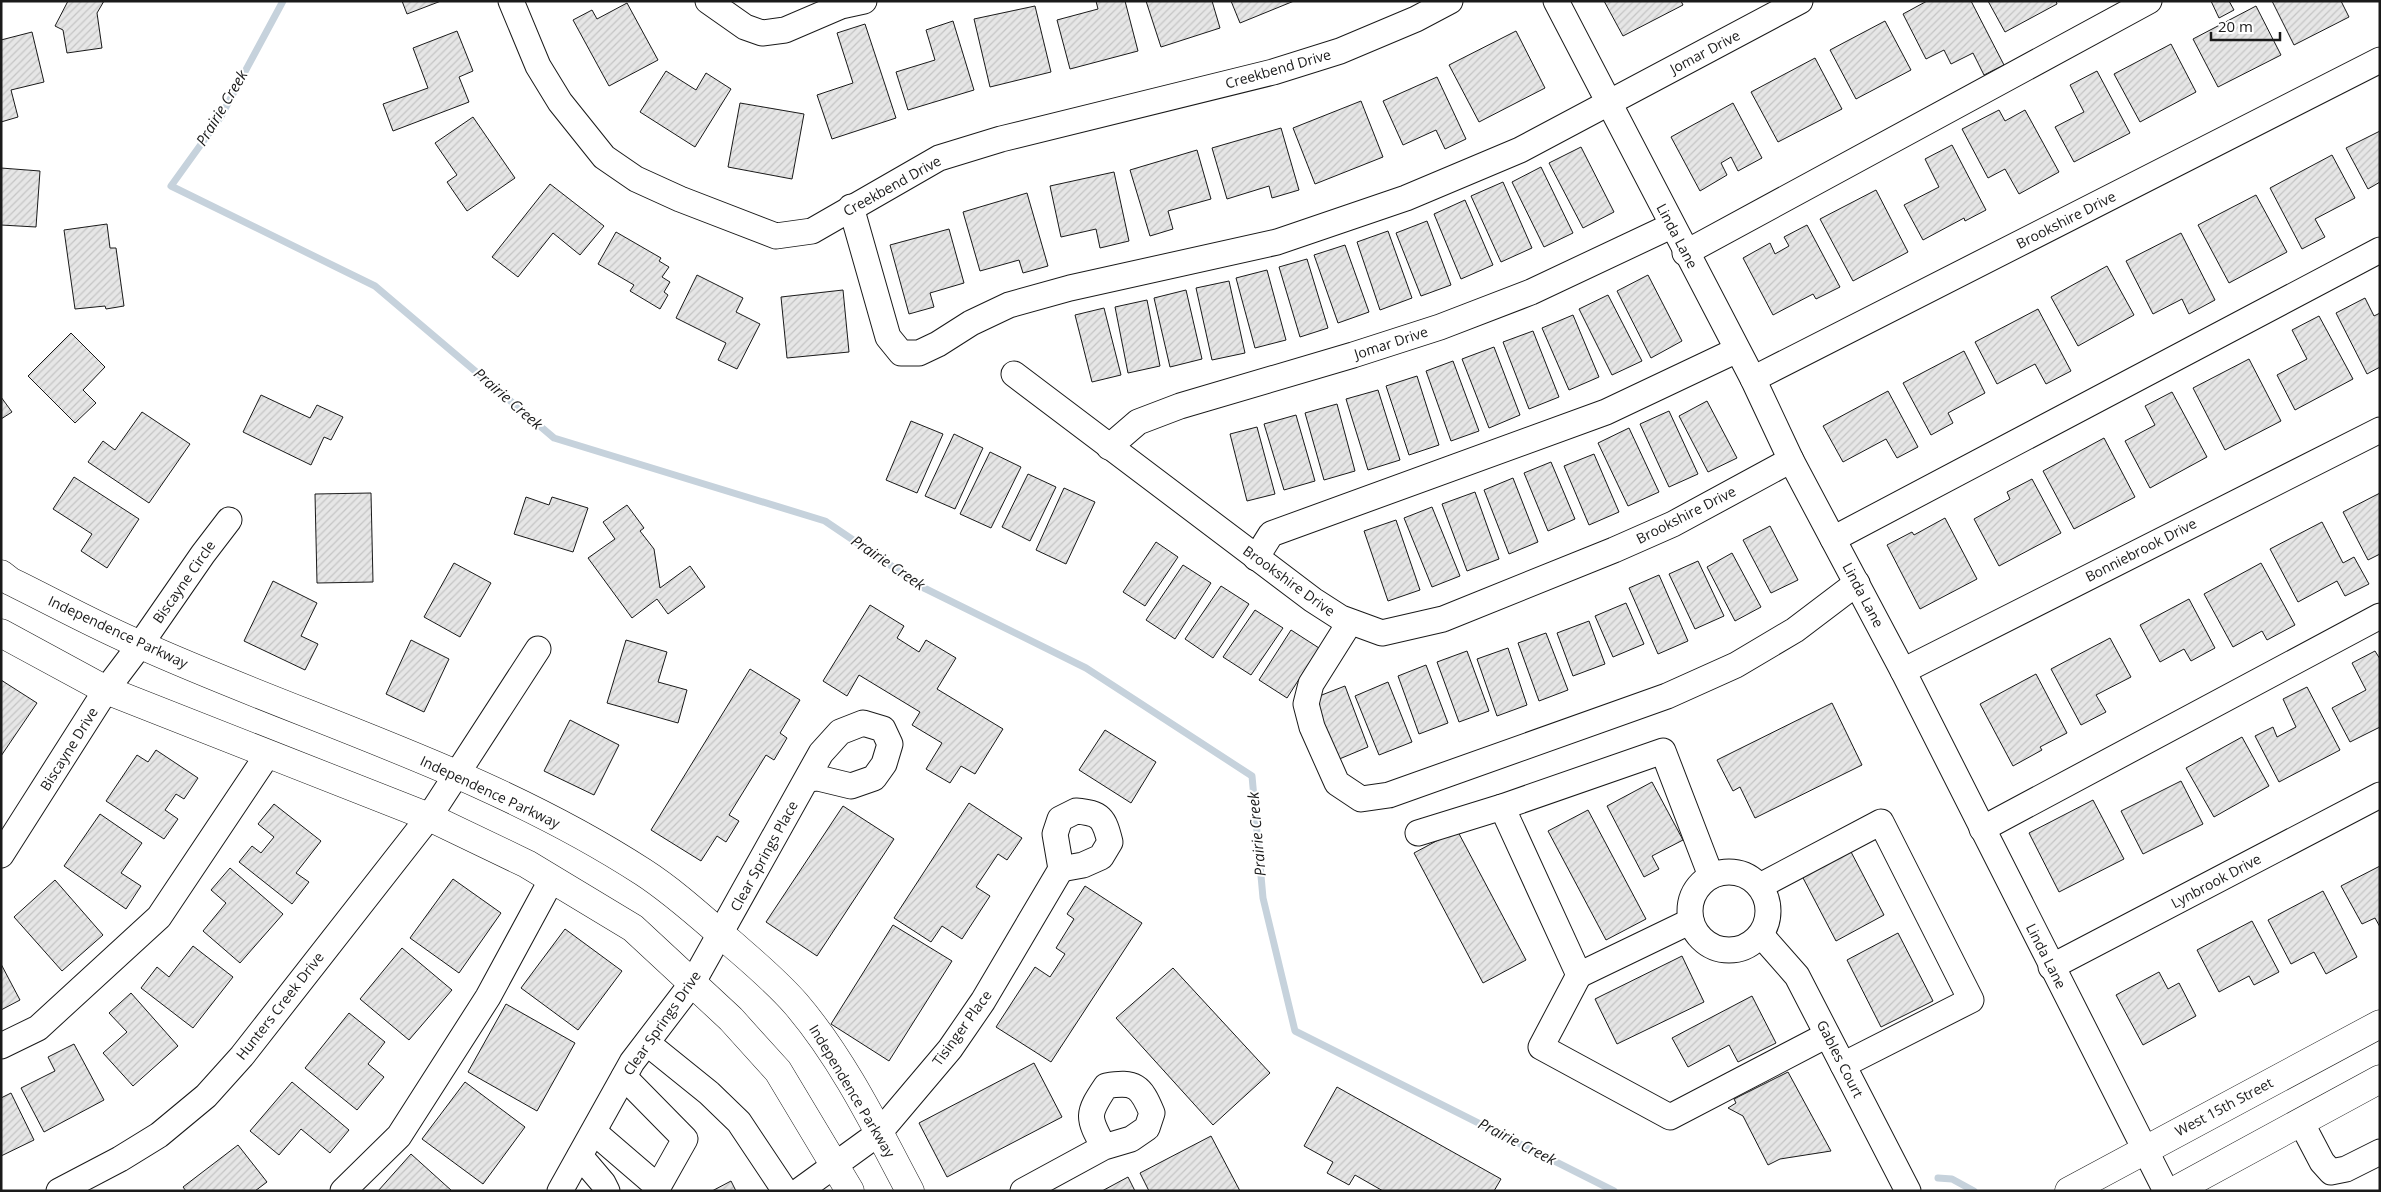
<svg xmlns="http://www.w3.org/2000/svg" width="2381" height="1192" font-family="'Open Sans',sans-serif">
  <defs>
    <pattern id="building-hatch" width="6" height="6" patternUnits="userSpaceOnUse" patternTransform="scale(1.25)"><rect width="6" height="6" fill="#e6e6e6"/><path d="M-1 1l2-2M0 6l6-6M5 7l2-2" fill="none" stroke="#c5c5c5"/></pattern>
  </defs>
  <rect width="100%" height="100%" fill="#fff"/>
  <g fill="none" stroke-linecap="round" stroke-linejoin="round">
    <!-- stream -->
    <g stroke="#c6d2dc" stroke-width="7">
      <polyline points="283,1 220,118 171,186 375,286 554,438 825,521 924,588 1086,668 1252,776 1263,898 1295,1031 1614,1191"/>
      <polyline points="1938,1178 1952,1179 1974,1191"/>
    </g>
  </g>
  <!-- building -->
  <g fill="url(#building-hatch)" stroke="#1a1a1a">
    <polygon points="68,1 104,1 97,13 102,48 67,53 63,30 55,26"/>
    <polygon points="402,1 441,1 407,14"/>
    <polygon points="1096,1 1125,1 1138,51 1070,69 1057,20 1098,9"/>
    <polygon points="1146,1 1212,1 1220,28 1161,47"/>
    <polygon points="1231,1 1294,1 1240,23"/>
    <polygon points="1604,1 1681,1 1683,5 1623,36"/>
    <polygon points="1927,1 1971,1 2004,65 1984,75 1973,53 1951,64 1944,50 1926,59 1903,14"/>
    <polygon points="1988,1 2056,1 2057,4 2005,32"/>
    <polygon points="2211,1 2229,1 2234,10 2219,18"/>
    <polygon points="2272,1 2341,1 2349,17 2294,45"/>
    <polygon points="627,3 658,60 609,86 573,20 592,10 597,19"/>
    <polygon points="1035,6 1051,72 990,87 974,19"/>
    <polygon points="2256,6 2281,55 2218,87 2193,39"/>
    <polygon points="953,21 974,90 908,110 896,72 935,60 926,30"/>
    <polygon points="1885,21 1911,70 1856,99 1830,50"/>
    <polygon points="865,24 896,118 832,139 817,95 853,83 837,33"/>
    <polygon points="457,31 473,71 459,77 469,102 393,131 383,104 428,88 413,48"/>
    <polygon points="1516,31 1545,88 1479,122 1449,65"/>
    <polygon points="32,32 44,82 11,90 18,117 1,122 1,40"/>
    <polygon points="2171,44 2196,92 2140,122 2114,74"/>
    <polygon points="1815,58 1842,109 1778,142 1751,92"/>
    <polygon points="666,71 696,90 706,73 731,89 695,147 640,112"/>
    <polygon points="2097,71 2130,133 2074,162 2055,127 2084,112 2070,85"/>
    <polygon points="1437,77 1466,139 1445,149 1436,130 1403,145 1383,101"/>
    <polygon points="1361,101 1383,157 1315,184 1293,128"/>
    <polygon points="740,103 804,114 792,179 728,167"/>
    <polygon points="1733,103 1762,158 1738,171 1731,157 1721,163 1727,175 1700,191 1671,137"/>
    <polygon points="1999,110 2005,121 2025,110 2059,172 2019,194 2005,169 1988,178 1962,129"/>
    <polygon points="473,117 515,178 467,211 447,182 457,175 435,143"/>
    <polygon points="1281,128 1299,190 1272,198 1269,186 1227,199 1212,148"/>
    <polygon points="2380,131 2380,182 2368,189 2346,148"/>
    <polygon points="1952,145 1986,210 1965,221 1964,218 1923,240 1904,205 1939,187 1925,159"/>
    <polygon points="1581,147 1614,212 1583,228 1549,163"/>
    <polygon points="1197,150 1211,199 1168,211 1173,229 1150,236 1130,170"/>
    <polygon points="2332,155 2355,198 2315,219 2325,237 2302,249 2270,188"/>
    <polygon points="1541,167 1573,233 1544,247 1512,182"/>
    <polygon points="1,168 40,171 36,227 1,225"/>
    <polygon points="1114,172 1129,241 1100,248 1096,229 1061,237 1050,186"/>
    <polygon points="1503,182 1532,248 1501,262 1471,196"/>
    <polygon points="550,184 604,226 580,255 553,233 518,277 492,257"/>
    <polygon points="1876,190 1908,252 1853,281 1820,219"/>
    <polygon points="1027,193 1048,266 1023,273 1019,260 980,271 963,212"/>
    <polygon points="2256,195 2287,252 2229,283 2198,225"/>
    <polygon points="1465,200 1493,265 1461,279 1434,214"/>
    <polygon points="1427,221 1451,285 1421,296 1396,233"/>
    <polygon points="107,224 110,248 116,248 124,306 106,309 105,306 75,309 64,230"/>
    <polygon points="1807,225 1840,287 1816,299 1813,294 1773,315 1743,258 1770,243 1775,254 1789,246 1784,237"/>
    <polygon points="949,229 964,283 930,293 934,307 909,314 890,245"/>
    <polygon points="1388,231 1412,298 1380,310 1357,242"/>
    <polygon points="616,232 661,258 659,261 669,267 662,277 670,282 664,292 668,295 660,309 630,291 634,285 598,264"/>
    <polygon points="2181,233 2215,300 2189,314 2182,299 2153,314 2126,261"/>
    <polygon points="1345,245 1369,312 1338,323 1314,255"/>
    <polygon points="1307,259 1328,328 1300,337 1279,267"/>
    <polygon points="2107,266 2134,315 2078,346 2051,297"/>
    <polygon points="1267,270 1286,340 1255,348 1236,278"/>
    <polygon points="697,275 743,298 736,312 760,324 737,369 718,360 726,343 676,318"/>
    <polygon points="1648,275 1682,341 1651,358 1617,291"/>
    <polygon points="1229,281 1245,353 1212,360 1196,288"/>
    <polygon points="843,290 849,352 787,358 781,297"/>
    <polygon points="1186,290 1202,359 1170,367 1154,298"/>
    <polygon points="1608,295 1642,361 1612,375 1579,309"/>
    <polygon points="2365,298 2374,316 2380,313 2380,367 2367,374 2336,313"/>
    <polygon points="1147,300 1160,366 1128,373 1115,307"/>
    <polygon points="1104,308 1121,375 1092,382 1075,315"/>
    <polygon points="2038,309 2071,371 2046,384 2035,364 1997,384 1975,342"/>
    <polygon points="1573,315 1599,377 1569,390 1542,328"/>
    <polygon points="2319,316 2353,379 2295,410 2277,375 2307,359 2292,330"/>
    <polygon points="1533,331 1559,397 1529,409 1503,342"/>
    <polygon points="71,333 105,367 83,390 96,403 75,423 28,376"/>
    <polygon points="1494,347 1520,415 1489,428 1462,359"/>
    <polygon points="1964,351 1985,393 1948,413 1953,423 1931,435 1903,383"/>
    <polygon points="2249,359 2281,421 2225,450 2193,388"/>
    <polygon points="1453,361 1479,431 1451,441 1426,371"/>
    <polygon points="1417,376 1439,445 1409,455 1386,386"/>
    <polygon points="1378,390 1400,460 1368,470 1346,399"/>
    <polygon points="1888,391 1918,447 1897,458 1886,439 1843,462 1823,426"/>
    <polygon points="2172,392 2207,457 2150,488 2125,441 2155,425 2145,406"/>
    <polygon points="261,395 310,418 317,405 343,417 331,440 324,437 311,465 243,432"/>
    <polygon points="1,397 12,412 1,419"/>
    <polygon points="1707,401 1737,458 1708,472 1679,416"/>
    <polygon points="1337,404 1355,471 1324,480 1305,413"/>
    <polygon points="1669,411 1698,474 1669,487 1640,424"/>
    <polygon points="142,412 190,444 149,503 88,462 103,441 115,450"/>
    <polygon points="1296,415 1315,481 1284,490 1264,424"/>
    <polygon points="911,421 943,434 917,493 886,480"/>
    <polygon points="1257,427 1275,494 1247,501 1230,434"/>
    <polygon points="1629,428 1659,492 1628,506 1598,443"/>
    <polygon points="954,434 983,448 955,509 925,496"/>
    <polygon points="2104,438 2135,497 2074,529 2043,471"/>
    <polygon points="990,452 1021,467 991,528 960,514"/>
    <polygon points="1594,454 1619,512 1589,525 1564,466"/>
    <polygon points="1551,462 1575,519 1548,531 1524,473"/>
    <polygon points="1028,474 1056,487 1030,541 1002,527"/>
    <polygon points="74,477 139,519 107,568 81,551 92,534 53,509"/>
    <polygon points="1513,478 1538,542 1509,554 1484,490"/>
    <polygon points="2032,479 2061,533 1999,566 1974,519 2010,499 2007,492"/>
    <polygon points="1064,488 1095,502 1066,564 1036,550"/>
    <polygon points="1475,492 1499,559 1467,571 1442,504"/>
    <polygon points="371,493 373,582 317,583 315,494"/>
    <polygon points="2380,493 2380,554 2368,560 2343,512"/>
    <polygon points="526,497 549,505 552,497 588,508 573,552 514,534"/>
    <polygon points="627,505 644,528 640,531 654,549 660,588 690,566 705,587 668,614 657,599 632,618 588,558 615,539 603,522"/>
    <polygon points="1432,507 1460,576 1432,587 1404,518"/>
    <polygon points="1945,518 1977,579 1920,609 1887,545 1912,532 1914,535"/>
    <polygon points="1396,520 1420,590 1388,601 1364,531"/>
    <polygon points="2322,522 2343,563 2354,557 2369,584 2345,596 2337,581 2298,602 2270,549"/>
    <polygon points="1770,526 1798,580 1771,593 1743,540"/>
    <polygon points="1156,542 1178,557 1145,606 1123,592"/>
    <polygon points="1732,553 1761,607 1735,621 1707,567"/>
    <polygon points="1698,561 1724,616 1695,629 1669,574"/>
    <polygon points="454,563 491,583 460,637 424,617"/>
    <polygon points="2261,563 2295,625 2267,640 2262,631 2233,647 2204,594"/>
    <polygon points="1183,565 1211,583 1175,639 1146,620"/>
    <polygon points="1659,575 1688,641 1658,654 1629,588"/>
    <polygon points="273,581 317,603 301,636 318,644 305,670 244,641"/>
    <polygon points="1221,586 1249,604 1213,658 1185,639"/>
    <polygon points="2189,599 2215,648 2191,661 2184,649 2160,662 2140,625"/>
    <polygon points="1626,603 1644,644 1613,657 1595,616"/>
    <polygon points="870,605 904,626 897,638 919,652 926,640 956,658 937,689 1003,729 975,774 961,766 950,783 926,769 942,743 912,725 920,712 859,675 847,696 823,681"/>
    <polygon points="1255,610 1283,628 1251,675 1223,657"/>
    <polygon points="1589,621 1605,664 1573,676 1557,633"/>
    <polygon points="1291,630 1319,648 1287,698 1259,680"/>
    <polygon points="1546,633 1568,690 1539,701 1518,643"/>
    <polygon points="2110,638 2131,677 2096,695 2106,712 2081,725 2051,669"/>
    <polygon points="411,640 449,659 424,712 386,694"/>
    <polygon points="626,640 667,652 658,682 687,690 678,723 607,703"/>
    <polygon points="1508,648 1527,705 1497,716 1477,659"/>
    <polygon points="1467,651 1489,711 1459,722 1437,662"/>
    <polygon points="2375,651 2380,659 2380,727 2350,742 2332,708 2366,690 2352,663"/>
    <polygon points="1426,665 1448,723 1419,734 1398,676"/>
    <polygon points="750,669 800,700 780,733 787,738 774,760 766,755 729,815 739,821 726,842 717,836 701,861 651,830"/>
    <polygon points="2036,674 2067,733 2040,747 2042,750 2013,766 1980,704"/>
    <polygon points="1,680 37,703 1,756"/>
    <polygon points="1388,682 1412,742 1379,755 1355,696"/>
    <polygon points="1345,686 1368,747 1337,760 1314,698"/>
    <polygon points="2307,687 2340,750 2279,782 2255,736 2273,727 2277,737 2296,727 2283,699"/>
    <polygon points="1832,703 1862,765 1755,818 1740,787 1733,791 1717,760"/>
    <polygon points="570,720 619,745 594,795 544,771"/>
    <polygon points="1105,730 1156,762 1131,803 1079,770"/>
    <polygon points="2242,737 2269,786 2214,817 2186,768"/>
    <polygon points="156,750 198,778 184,799 176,794 165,810 178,819 164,839 106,801 137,755 148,762"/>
    <polygon points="2181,781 2203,824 2143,854 2121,811"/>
    <polygon points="1652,782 1683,840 1652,856 1659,869 1644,877 1607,806"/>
    <polygon points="2093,800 2124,859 2059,892 2029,833"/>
    <polygon points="969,803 1022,838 1007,860 998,854 976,887 990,896 962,939 942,926 931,942 894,918"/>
    <polygon points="274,804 321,841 296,873 309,882 292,904 239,862 252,846 261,853 274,837 258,824"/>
    <polygon points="843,806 894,839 817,956 766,922"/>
    <polygon points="1588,810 1646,919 1606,940 1548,831"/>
    <polygon points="100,814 142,843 121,873 141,886 126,909 64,866"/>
    <polygon points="1457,830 1526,960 1483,983 1414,853"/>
    <polygon points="1850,850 1884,915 1836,941 1802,876"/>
    <polygon points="2380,866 2380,927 2375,918 2362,924 2341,886"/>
    <polygon points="230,868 283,914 240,963 203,931 226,903 211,890"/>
    <polygon points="453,879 501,913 459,973 410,938"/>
    <polygon points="55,880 103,935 62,971 14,917"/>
    <polygon points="1085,886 1142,923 1051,1062 996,1027 1035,967 1050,977 1065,954 1056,948 1074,919 1067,914"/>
    <polygon points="2323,891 2357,957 2326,974 2314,952 2291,964 2268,920"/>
    <polygon points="2252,921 2279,972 2254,985 2249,976 2219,992 2197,950"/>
    <polygon points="893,925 952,961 889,1061 831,1024"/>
    <polygon points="565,929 622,971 578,1030 521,988"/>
    <polygon points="1898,933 1933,1001 1881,1027 1847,960"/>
    <polygon points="193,946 233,977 193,1028 141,988 157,967 169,977"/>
    <polygon points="402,948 452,990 409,1040 360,999"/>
    <polygon points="1682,956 1704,1002 1617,1044 1595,999"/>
    <polygon points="1,964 20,1000 1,1010"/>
    <polygon points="1173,968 1270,1073 1213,1125 1116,1018"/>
    <polygon points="2159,972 2168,989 2179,983 2196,1016 2143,1045 2116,995"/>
    <polygon points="131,993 178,1046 133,1086 103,1053 127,1032 109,1013"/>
    <polygon points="1752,996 1776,1043 1738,1062 1729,1045 1688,1067 1672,1038"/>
    <polygon points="506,1004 575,1043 537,1111 468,1072"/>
    <polygon points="349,1013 385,1042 368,1064 384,1077 357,1110 305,1068"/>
    <polygon points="74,1044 104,1100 44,1132 21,1088 55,1071 48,1057"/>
    <polygon points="1034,1063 1062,1117 947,1177 919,1123"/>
    <polygon points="1788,1072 1831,1151 1780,1159 1768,1165 1743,1116 1728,1108 1736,1103 1734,1099"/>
    <polygon points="292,1082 349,1130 330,1153 301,1129 279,1155 250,1131"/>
    <polygon points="465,1082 525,1127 483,1184 422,1139"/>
    <polygon points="1337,1087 1501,1179 1494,1191 1383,1191 1355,1175 1349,1185 1327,1173 1333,1162 1304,1146"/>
    <polygon points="11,1093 34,1140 1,1156 1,1098"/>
    <polygon points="1211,1136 1240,1191 1149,1191 1140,1173"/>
    <polygon points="238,1145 267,1182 255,1191 186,1191 183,1187"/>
    <polygon points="411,1154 452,1191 378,1191"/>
    <polygon points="1128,1177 1135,1191 1102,1191"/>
    <polygon points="731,1181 736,1191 712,1191"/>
  </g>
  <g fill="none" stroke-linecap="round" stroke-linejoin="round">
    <!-- minor casing -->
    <g stroke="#1a1a1a" stroke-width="27">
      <g id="minor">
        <polyline points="511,1 538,66 560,102 604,157 636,179 680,199 776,236 812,231 939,158 1001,139 1273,72 1340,51 1416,19 1450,1"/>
        <polyline points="708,1 745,27 762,33 785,30 841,6 864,1"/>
        <polyline points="1556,1 1753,379 1791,460 1903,671 2166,1191"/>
        <polyline points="851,207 888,337 901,353 919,353 938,344 971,323 1009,305 1070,288 1277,242 1406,198 1520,150 1800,1"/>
        <polyline points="1685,253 2149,1"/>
        <polyline points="1014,374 1313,600 1341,618 1382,633 1443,619 1614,550 1673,524 1791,460"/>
        <polyline points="1753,379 2380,60"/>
        <polyline points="1109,447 1138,422 1180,406 1353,355 1440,327 1531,292 1671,226"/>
        <polyline points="1833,539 2380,250"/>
        <polyline points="1256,558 1271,534 1606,412 1737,350"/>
        <polyline points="1350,622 1311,684 1306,704 1312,727 1337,783 1361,799 1389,795 1667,696 1736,665 1795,630 1857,583"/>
        <polyline points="1903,671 2380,430"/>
        <path d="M1076 811C1101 813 1104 818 1110 842L1101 857 1083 865 1061 869 1055 834 1060 819Z"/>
        <polyline points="1982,829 2380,616"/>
        <polyline points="1418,833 1502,807"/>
        <polyline points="1,855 106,690 140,645 203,554 229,520"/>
        <circle cx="1729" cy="911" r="39"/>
        <polyline points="1711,876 1663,751 1502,807 1579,975 1541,1047 1670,1117 1827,1035"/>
        <polyline points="1760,886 1881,822 1971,1000 1843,1065"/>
        <polyline points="1761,935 1797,976 1908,1191"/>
        <polyline points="2051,967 2380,795"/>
        <polyline points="1579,975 1691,921"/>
        <polyline points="647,1043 709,1093 739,1122 785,1191"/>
        <polyline points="1,1046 38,1028 159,917 268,754"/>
        <polyline points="2301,1122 2322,1162 2331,1172 2346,1169 2380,1152"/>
        <polyline points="594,1132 658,1187 685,1139 624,1077"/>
        <polyline points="580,1156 603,1183 607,1191"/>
        <polyline points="59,1191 120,1159 159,1135 206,1096 242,1056 429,817 538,649"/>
        <polyline points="343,1191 399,1136 488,997 552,879"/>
        <polyline points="560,1191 632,1062 693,982 821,753 840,732 863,723 883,729 890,744 884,764 874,778 851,786 818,778 807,779"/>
        <polyline points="799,1191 879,1133 950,1049 983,1001 1061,869"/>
        <path d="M1023 1191 1104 1147 1131 1139 1147 1128 1152 1113C1141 1086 1135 1081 1106 1086 1087 1114 1087 1117 1104 1147"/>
      </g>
    </g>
    <!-- major casing -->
    <g stroke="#1a1a1a" stroke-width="29">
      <g id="major">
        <path d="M1 574 10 581C53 602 96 626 141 645 308 720 487 771 643 872 674 892 702 918 730 942 753 962 776 981 796 1004 843 1059 876 1127 910 1191"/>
        <polyline points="1,633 106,690 429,817 527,864 633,928 731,1019 778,1071 850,1191"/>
        <polyline points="2069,1191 2380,1024"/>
        <polyline points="2174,1191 2380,1079"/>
      </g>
    </g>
    <!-- minor -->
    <use href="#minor" stroke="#fff" stroke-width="25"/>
    <!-- major -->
    <use href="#major" stroke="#fff" stroke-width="28"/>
  </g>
  <g text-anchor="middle" stroke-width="4" stroke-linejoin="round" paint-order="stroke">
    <!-- street labels -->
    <g font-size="14" fill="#1a1a1a" stroke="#fff">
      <text transform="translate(1705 52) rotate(-28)" y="5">Jomar Drive</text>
      <text transform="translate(1278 69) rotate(-16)" y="5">Creekbend Drive</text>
      <text transform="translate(892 186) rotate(-29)" y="5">Creekbend Drive</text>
      <text transform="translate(2066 220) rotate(-27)" y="5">Brookshire Drive</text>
      <text transform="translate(1677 236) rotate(62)" y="5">Linda Lane</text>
      <text transform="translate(1391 343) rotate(-18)" y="5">Jomar Drive</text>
      <text transform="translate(1686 515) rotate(-27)" y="5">Brookshire Drive</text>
      <text transform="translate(2141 550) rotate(-27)" y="5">Bonniebrook Drive</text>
      <text transform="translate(1289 581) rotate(36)" y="5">Brookshire Drive</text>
      <text transform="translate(184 582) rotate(-55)" y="5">Biscayne Circle</text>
      <text transform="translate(1863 595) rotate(62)" y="5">Linda Lane</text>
      <text transform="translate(118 632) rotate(25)" y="5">Independence Parkway</text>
      <text transform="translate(69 749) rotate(-58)" y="5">Biscayne Drive</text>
      <text transform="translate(490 792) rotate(25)" y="5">Independence Parkway</text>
      <text transform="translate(764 856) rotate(-61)" y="5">Clear Springs Place</text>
      <text transform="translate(2216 881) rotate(-28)" y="5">Lynbrook Drive</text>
      <text transform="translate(2046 956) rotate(63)" y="5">Linda Lane</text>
      <text transform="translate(280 1006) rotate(-52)" y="5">Hunters Creek Drive</text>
      <text transform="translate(662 1023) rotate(-55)" y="5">Clear Springs Drive</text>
      <text transform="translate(962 1028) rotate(-54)" y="5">Tisinger Place</text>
      <text transform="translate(1840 1059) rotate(63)" y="5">Gables Court</text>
      <text transform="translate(852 1091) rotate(59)" y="5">Independence Parkway</text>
      <text transform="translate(2224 1107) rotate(-28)" y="5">West 15th Street</text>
    </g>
    <!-- water labels -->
    <g font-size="15" font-style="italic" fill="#1a1a1a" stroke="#fff">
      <text transform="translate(222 108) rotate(-59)" y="5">Prairie Creek</text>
      <text transform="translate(508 399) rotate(41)" y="5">Prairie Creek</text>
      <text transform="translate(888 563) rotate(34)" y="5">Prairie Creek</text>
      <text transform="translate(1257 834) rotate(-95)" y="5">Prairie Creek</text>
      <text transform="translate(1517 1142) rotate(27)" y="5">Prairie Creek</text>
    </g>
  </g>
  <!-- border -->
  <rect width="2381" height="1192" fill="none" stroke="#1a1a1a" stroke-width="5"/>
  <!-- scale -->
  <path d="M2211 32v8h69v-8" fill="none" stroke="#1a1a1a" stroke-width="2.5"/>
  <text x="2218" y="32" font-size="15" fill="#1a1a1a" stroke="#ffffff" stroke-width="4" paint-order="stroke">20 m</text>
</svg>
